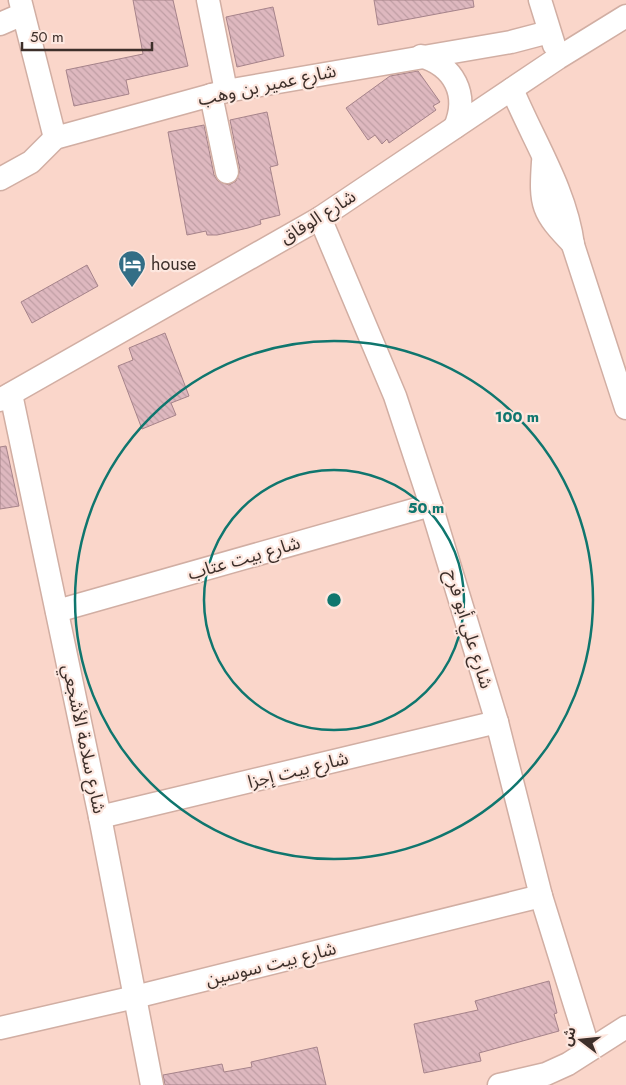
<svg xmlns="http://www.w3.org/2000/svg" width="626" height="1085" font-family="Jost,'Noto Sans Arabic',sans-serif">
  <defs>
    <pattern id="building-back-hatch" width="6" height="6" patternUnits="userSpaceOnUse" patternTransform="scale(1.25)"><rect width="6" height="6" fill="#deb8bf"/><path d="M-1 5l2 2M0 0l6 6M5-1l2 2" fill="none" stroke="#bf9ea4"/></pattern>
  </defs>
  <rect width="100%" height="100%" fill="#fad6ca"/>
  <!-- building -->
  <g fill="url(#building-back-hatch)" stroke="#a6838a">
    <polygon points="133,0 173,0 188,66 126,80 129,94 74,106 66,70 143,54"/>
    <polygon points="374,0 473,0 474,7 378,25"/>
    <polygon points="273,7 284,56 237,67 226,17"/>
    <polygon points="418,71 440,102 433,106 436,110 389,143 387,139 382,144 375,135 368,140 346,108 390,76"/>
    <polygon points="267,112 278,165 270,167 280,215 260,220 261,224 248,228 217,235 207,235 206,231 187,235 168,132 204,125 214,175 218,181 229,185 236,181 240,170 230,120"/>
    <polygon points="87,265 98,286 32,323 21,302"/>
    <polygon points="165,333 189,396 171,403 176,415 142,429 118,366 133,360 129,348"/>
    <polygon points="6,446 19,506 0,509 0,447"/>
    <polygon points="549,981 557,1013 554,1014 559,1031 479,1053 481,1061 424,1073 414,1024 478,1010 475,1001"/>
    <polygon points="317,1047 326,1085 165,1085 163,1075 222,1064 224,1072 252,1067 251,1062"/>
  </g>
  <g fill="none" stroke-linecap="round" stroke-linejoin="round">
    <!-- minor casing -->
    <g stroke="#d1aea3" stroke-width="25">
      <g id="minor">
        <polyline points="20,0 55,138"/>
        <polyline points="208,0 226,91"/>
        <polyline points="540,0 554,45"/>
        <polyline points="0,24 23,14"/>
        <path d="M421 56C454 66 469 94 455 127"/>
        <path d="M512 89C533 140 566 190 573 245L626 408"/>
        <polyline points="211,95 227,172"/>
        <path d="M543 162C540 206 542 212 573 244"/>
        <polyline points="0,179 31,162 55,138 226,91 511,42 549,32"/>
        <polyline points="320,218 395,396 431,505 497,722 541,896 589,1050"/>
        <polyline points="11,394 100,817 152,1085"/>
        <polyline points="0,400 320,218 558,58 626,16"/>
        <polyline points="57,611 431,505"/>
        <polyline points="100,817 497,722"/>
        <polyline points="0,1028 135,997 541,896"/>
        <polyline points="499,1085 546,1074 568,1064 626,1027"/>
      </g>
    </g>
    <!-- minor -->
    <use href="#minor" stroke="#fff" stroke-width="22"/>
  </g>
  <!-- distance rings -->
  <g fill="none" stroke="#0f766e" stroke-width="2.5">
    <circle cx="334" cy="600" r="130"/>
    <circle cx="334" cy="600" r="259"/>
  </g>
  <!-- icons -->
  <defs>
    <g id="hotel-pin" transform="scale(1.4375)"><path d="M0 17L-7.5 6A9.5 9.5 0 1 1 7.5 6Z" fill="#336e86" stroke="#fde7df"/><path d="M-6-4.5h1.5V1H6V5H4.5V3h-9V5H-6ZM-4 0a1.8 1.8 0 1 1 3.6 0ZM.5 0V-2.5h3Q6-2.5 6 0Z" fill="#fff"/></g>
  </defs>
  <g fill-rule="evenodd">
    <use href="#hotel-pin" x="132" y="264"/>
  </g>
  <g text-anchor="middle" stroke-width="4.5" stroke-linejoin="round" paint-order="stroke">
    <!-- street labels -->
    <g font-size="18" fill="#3d2f2a" stroke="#fde7df">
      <text transform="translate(267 85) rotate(-12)" y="6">شارع عمير بن وهب</text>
      <text transform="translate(318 217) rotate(-32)" y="6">شارع الوفاق</text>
      <text transform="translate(244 558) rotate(-16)" y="6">شارع بيت عتاب</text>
      <text transform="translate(469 629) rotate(73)" y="6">شارع علي أبو فرح</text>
      <text transform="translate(84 739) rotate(78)" y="6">شارع سلامة الأشجعي</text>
      <text transform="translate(298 770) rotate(-14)" y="6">شارع بيت إجزا</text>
      <text transform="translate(271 964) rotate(-14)" y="6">شارع بيت سوسين</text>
    </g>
    <!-- poi labels -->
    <g font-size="18" fill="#3d2f2a" stroke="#fde7df" text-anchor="start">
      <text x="151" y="270">house</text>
    </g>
  </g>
  <circle cx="334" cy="600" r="8" fill="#0f766e" stroke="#fde7df" stroke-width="2.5"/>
  <g font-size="15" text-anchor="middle" font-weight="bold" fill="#0f766e" stroke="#fde7df" stroke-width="4.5" stroke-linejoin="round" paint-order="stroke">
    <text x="517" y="422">100 m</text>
    <text x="426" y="513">50 m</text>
  </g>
  <!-- north arrow -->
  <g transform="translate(581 1040) rotate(286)" stroke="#fde7df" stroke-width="4" paint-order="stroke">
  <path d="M0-4L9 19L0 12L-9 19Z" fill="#3d2f2a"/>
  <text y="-8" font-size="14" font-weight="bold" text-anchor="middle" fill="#3d2f2a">ش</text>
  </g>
  <!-- scale -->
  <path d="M22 42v8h130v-8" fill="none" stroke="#3d2f2a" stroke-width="2.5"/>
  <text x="30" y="42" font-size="15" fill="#3d2f2a" stroke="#fde7df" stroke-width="4" paint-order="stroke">50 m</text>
</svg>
